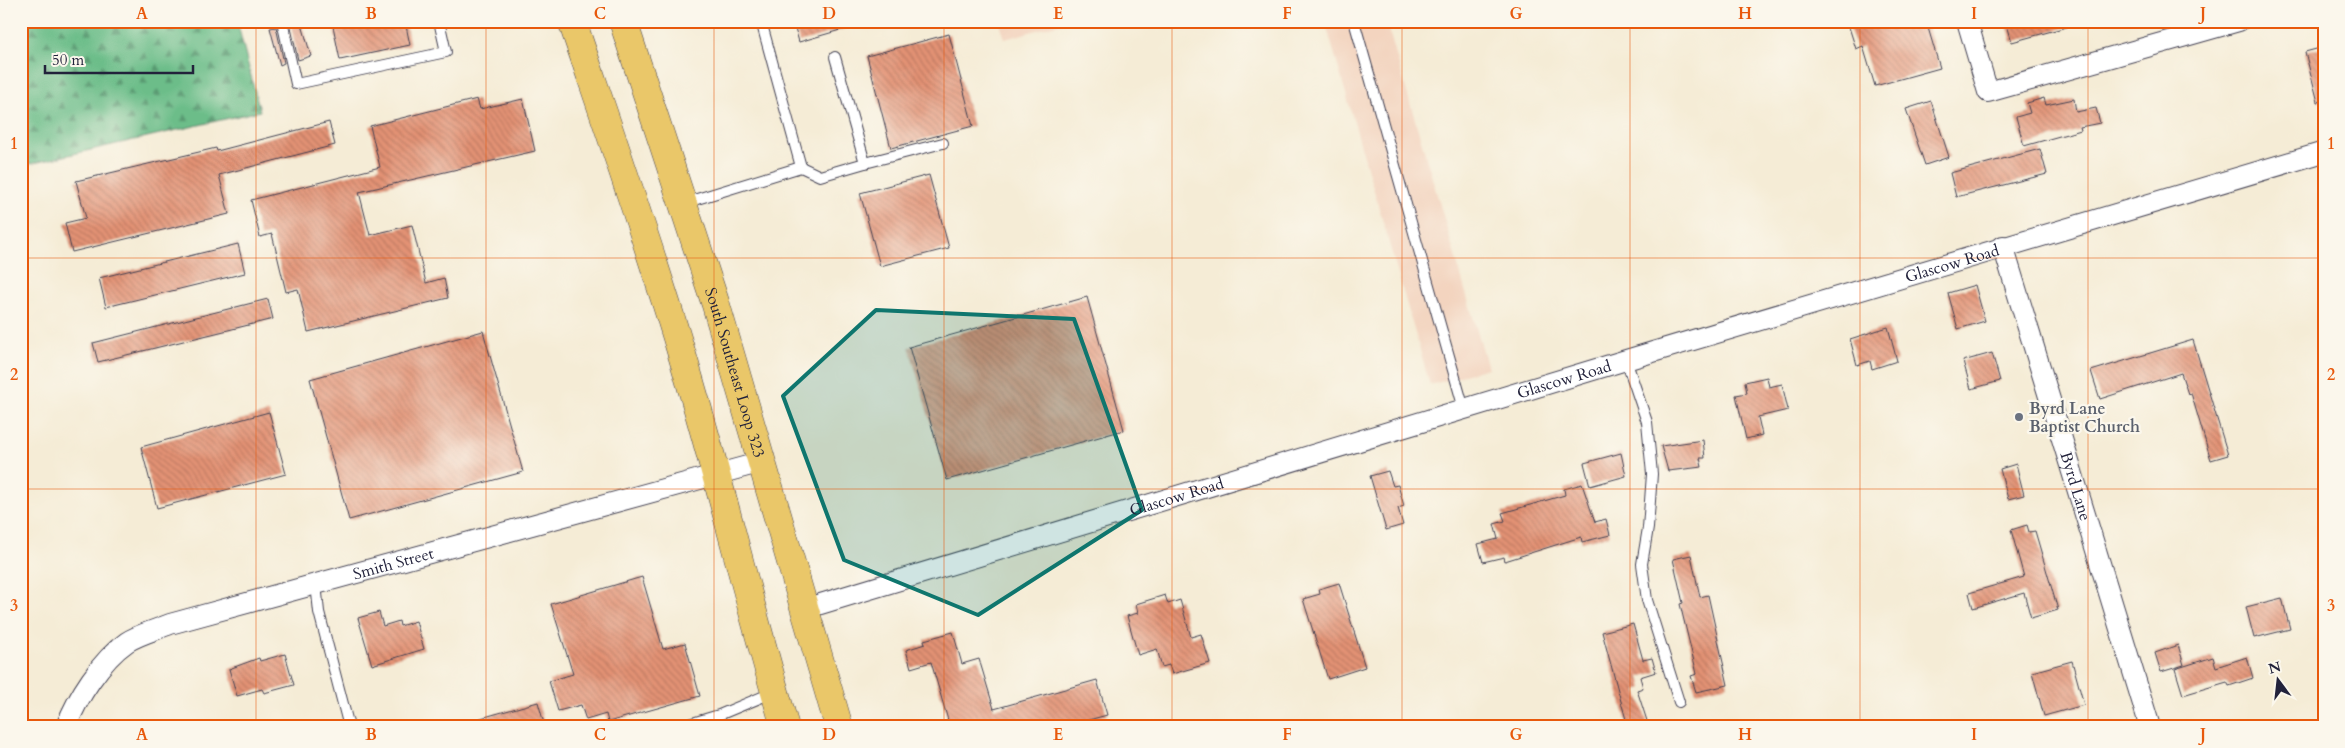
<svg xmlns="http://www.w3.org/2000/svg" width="2345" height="748" font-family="Cardo,serif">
  <defs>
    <pattern id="forest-firs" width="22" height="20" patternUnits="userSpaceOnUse" patternTransform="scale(1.25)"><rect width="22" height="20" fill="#6cbd89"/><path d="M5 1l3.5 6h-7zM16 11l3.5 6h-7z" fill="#589971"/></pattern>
    <pattern id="building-back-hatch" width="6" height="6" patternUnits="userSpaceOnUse" patternTransform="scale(1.25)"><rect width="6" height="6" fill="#e39274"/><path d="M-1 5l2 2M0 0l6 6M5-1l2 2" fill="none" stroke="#b87760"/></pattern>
  </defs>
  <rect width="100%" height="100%" fill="#fbf7ec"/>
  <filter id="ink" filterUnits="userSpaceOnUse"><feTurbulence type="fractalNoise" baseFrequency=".02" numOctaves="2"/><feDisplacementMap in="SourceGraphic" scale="10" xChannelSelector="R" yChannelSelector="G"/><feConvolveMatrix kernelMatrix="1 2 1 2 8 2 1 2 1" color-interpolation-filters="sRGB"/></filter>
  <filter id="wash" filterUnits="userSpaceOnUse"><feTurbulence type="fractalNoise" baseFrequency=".0096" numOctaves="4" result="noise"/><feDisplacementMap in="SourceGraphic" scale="20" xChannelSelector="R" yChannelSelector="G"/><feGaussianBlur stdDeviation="1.12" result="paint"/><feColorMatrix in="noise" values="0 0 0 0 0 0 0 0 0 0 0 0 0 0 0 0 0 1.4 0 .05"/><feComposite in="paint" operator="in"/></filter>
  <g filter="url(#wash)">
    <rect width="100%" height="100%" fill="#f5ecd6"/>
    <!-- built -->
    <g fill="#f3d4bf">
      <polygon points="999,21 1069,21 1005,39"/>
      <polygon points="1325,21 1386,21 1488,368 1430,385"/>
    </g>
    <!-- forest -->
    <polygon fill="url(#forest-firs)" stroke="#477062" points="21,21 237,21 260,111 21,166"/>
    <g id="blocks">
      <!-- building -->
      <g fill="url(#building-back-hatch)">
        <polygon points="301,21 311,56 298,60 290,23"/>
        <polygon points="357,21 405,21 410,45 340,60 333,26"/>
        <polygon points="793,21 854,21 854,26 799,42"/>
        <polygon points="1847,21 1926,21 1940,68 1875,86 1863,46 1856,49"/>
        <polygon points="2006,21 2069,21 2070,26 2012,42"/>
        <polygon points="276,27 284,63 280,65 270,28"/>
        <polygon points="949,34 973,126 891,148 867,56"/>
        <polygon points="2324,47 2324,101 2318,102 2305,52"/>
        <polygon points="2044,98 2046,105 2074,99 2076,112 2096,108 2100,123 2080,127 2081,130 2024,146 2016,117 2030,113 2027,103"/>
        <polygon points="477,99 480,109 523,99 535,151 359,192 370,235 412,225 426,283 444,278 448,298 308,332 298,289 286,292 272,234 260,237 251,200 380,167 370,126"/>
        <polygon points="1931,101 1949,157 1925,165 1906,109"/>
        <polygon points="329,122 335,145 219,175 229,214 72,252 65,223 86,218 76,181 216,148 217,151"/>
        <polygon points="2040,149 2047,174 1956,197 1950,173"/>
        <polygon points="929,175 949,248 880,266 860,193"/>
        <polygon points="238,244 245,273 106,307 99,278"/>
        <polygon points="1975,285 1985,321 1958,329 1948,293"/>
        <polygon points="1087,297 1124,430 947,480 909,347"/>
        <polygon points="268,299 273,319 98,362 93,343"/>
        <polygon points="1888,327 1897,361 1872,369 1870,361 1857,365 1850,339"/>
        <polygon points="483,331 523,472 349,520 310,379"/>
        <polygon points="2193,340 2228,455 2211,460 2191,393 2188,394 2181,373 2100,399 2091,371"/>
        <polygon points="1992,353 2000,381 1971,389 1963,361"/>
        <polygon points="1767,377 1769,387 1782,384 1788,410 1758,417 1762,435 1746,439 1736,395 1747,393 1745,382"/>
        <polygon points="269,412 286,474 157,508 141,447"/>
        <polygon points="1703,440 1705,458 1700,458 1702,467 1668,471 1661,446"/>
        <polygon points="1621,453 1626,476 1590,486 1584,463"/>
        <polygon points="2016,464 2024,495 2008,499 2000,469"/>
        <polygon points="1388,471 1393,486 1398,485 1404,506 1398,508 1403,525 1386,530 1370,476"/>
        <polygon points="1582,484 1595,522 1606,519 1610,535 1582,542 1581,537 1505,561 1504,557 1483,562 1478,544 1498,539 1494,524 1505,521 1502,513 1565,495 1564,489"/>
        <polygon points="2027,525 2029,532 2035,531 2058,610 2031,618 2024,593 1973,608 1969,593 2024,577 2011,530"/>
        <polygon points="1691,555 1700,597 1708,595 1728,685 1696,692 1691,676 1697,674 1680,604 1683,603 1673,559"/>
        <polygon points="642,577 663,649 685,643 700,696 608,722 606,714 586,720 581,705 558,711 549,681 573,674 551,604"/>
        <polygon points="1339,583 1365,667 1328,679 1303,599 1320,594 1319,589"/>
        <polygon points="1165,595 1168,604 1180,600 1191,637 1201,634 1210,663 1172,674 1169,665 1162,667 1157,649 1138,655 1127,616 1138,613 1136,604"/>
        <polygon points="2282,598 2290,629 2254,638 2246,607"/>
        <polygon points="379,612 383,626 399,621 400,626 416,621 424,649 372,665 358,618"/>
        <polygon points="1633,624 1643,660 1652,658 1656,672 1640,677 1643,688 1637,690 1649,727 1628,727 1602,632"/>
        <polygon points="953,632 962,664 979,659 994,709 1097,680 1107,715 1074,724 1075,727 950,727 931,662 911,668 906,650 925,644 924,640"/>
        <polygon points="2178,645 2184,665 2161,672 2155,653"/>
        <polygon points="285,654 294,685 264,693 262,689 237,696 229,669 259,658 260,661"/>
        <polygon points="2213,657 2216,667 2247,657 2253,678 2229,686 2227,682 2183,695 2175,669"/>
        <polygon points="2072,661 2084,705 2044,716 2032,672"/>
        <polygon points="538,702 545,727 467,727 467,722"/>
      </g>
    </g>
  </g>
  <g filter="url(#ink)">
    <use href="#blocks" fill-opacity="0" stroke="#424052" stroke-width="1"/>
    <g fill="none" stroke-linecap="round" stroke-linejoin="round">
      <!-- lane casing -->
      <g stroke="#424052" stroke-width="12">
        <g id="lane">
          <polyline points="282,21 296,84 446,52 439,21"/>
          <polyline points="1354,21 1464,409"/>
          <polyline points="865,163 943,143"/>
          <polyline points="801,167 820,176 865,163 835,57"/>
          <polyline points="684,203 801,167 761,21"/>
          <polyline points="1626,360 1647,422 1652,474 1648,528 1642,564 1647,600 1679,702"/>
          <polyline points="316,584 319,612 349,727"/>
          <polyline points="679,727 719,715 774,692"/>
        </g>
      </g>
      <!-- street casing -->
      <g stroke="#424052" stroke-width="22">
        <g id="street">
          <polyline points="1967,21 1988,92 2239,21"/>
          <path id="s1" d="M2003 246 2150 727"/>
          <path id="s2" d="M804 609 1626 360 2324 152"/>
          <path id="s3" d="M66 727C77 698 101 660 127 642 139 634 156 630 170 624L762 462"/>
        </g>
      </g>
      <!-- highway casing -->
      <g stroke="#424052" stroke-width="29">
        <g id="highway">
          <path d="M572 21C609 130 647 238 680 348 718 473 748 601 785 727"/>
          <path id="s4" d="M623 21 716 305 839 727"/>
        </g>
      </g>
      <!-- lane -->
      <use href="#lane" stroke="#fff" stroke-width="10"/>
      <!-- street -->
      <use href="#street" stroke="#fff" stroke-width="20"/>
      <!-- highway -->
      <use href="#highway" stroke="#eac769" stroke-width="28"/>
    </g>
  </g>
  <!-- marked area -->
  <path fill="#0f766e" fill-opacity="0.2" stroke="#0f766e" stroke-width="4" stroke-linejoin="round" d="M876 310 1074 319 1142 510 978 615 844 560 783 396Z"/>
  <!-- grid -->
  <path fill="none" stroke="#e8590c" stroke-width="1" stroke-opacity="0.55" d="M256 21V727M486 21V727M714 21V727M944 21V727M1172 21V727M1402 21V727M1630 21V727M1860 21V727M2088 21V727M21 258H2324M21 489H2324"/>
  <!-- markers -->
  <circle fill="#6b7280" stroke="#fbf7ec" stroke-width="2" cx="2019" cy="417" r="5"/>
  <g text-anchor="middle" stroke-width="4.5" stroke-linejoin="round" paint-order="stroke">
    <!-- street labels -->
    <g font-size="16" fill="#22223b" stroke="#fbf7ec">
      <text dy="6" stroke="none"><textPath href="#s2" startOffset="1199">Glascow Road</textPath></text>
      <text dy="6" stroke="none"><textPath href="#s4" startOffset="369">South Southeast Loop 323</textPath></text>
      <text dy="6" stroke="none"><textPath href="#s2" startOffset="794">Glascow Road</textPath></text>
      <text dy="6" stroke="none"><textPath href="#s1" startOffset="251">Byrd Lane</textPath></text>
      <text dy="6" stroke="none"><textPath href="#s2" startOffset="389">Glascow Road</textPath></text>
      <text dy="6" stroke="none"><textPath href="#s3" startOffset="384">Smith Street</textPath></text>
    </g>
    <!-- worship labels -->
    <g font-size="16" font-weight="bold" fill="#5b616d" stroke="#fbf7ec" text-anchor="start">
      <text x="2029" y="414">Byrd Lane<tspan x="2029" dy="18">Baptist Church</tspan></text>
    </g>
  </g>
  <!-- margin -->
  <rect width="2345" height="748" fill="none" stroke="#fbf7ec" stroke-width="55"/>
  <!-- north arrow -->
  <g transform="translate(2278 680) rotate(345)" stroke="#fbf7ec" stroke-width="4" paint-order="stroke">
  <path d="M0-4L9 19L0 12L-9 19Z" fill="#22223b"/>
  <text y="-8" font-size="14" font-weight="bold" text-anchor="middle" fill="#22223b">N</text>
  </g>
  <!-- scale -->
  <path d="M45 65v8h148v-8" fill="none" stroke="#22223b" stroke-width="2.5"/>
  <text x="52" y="65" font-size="15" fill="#22223b" stroke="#fbf7ec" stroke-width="4" paint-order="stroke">50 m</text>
  <rect x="28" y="28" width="2290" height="692" fill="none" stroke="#e8590c" stroke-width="2"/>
  <g font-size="16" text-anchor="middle" font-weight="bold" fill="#e8590c">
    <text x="142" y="19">A</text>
    <text x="371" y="19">B</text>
    <text x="600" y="19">C</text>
    <text x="829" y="19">D</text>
    <text x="1058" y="19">E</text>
    <text x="1287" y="19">F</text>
    <text x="1516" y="19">G</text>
    <text x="1745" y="19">H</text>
    <text x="1974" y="19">I</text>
    <text x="2203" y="19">J</text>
    <text x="14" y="149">1</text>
    <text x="2331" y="149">1</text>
    <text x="14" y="380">2</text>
    <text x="2331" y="380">2</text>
    <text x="14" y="611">3</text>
    <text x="2331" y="611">3</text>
    <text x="142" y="740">A</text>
    <text x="371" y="740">B</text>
    <text x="600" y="740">C</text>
    <text x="829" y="740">D</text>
    <text x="1058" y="740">E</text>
    <text x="1287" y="740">F</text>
    <text x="1516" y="740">G</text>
    <text x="1745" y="740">H</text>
    <text x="1974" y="740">I</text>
    <text x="2203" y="740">J</text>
  </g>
</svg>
